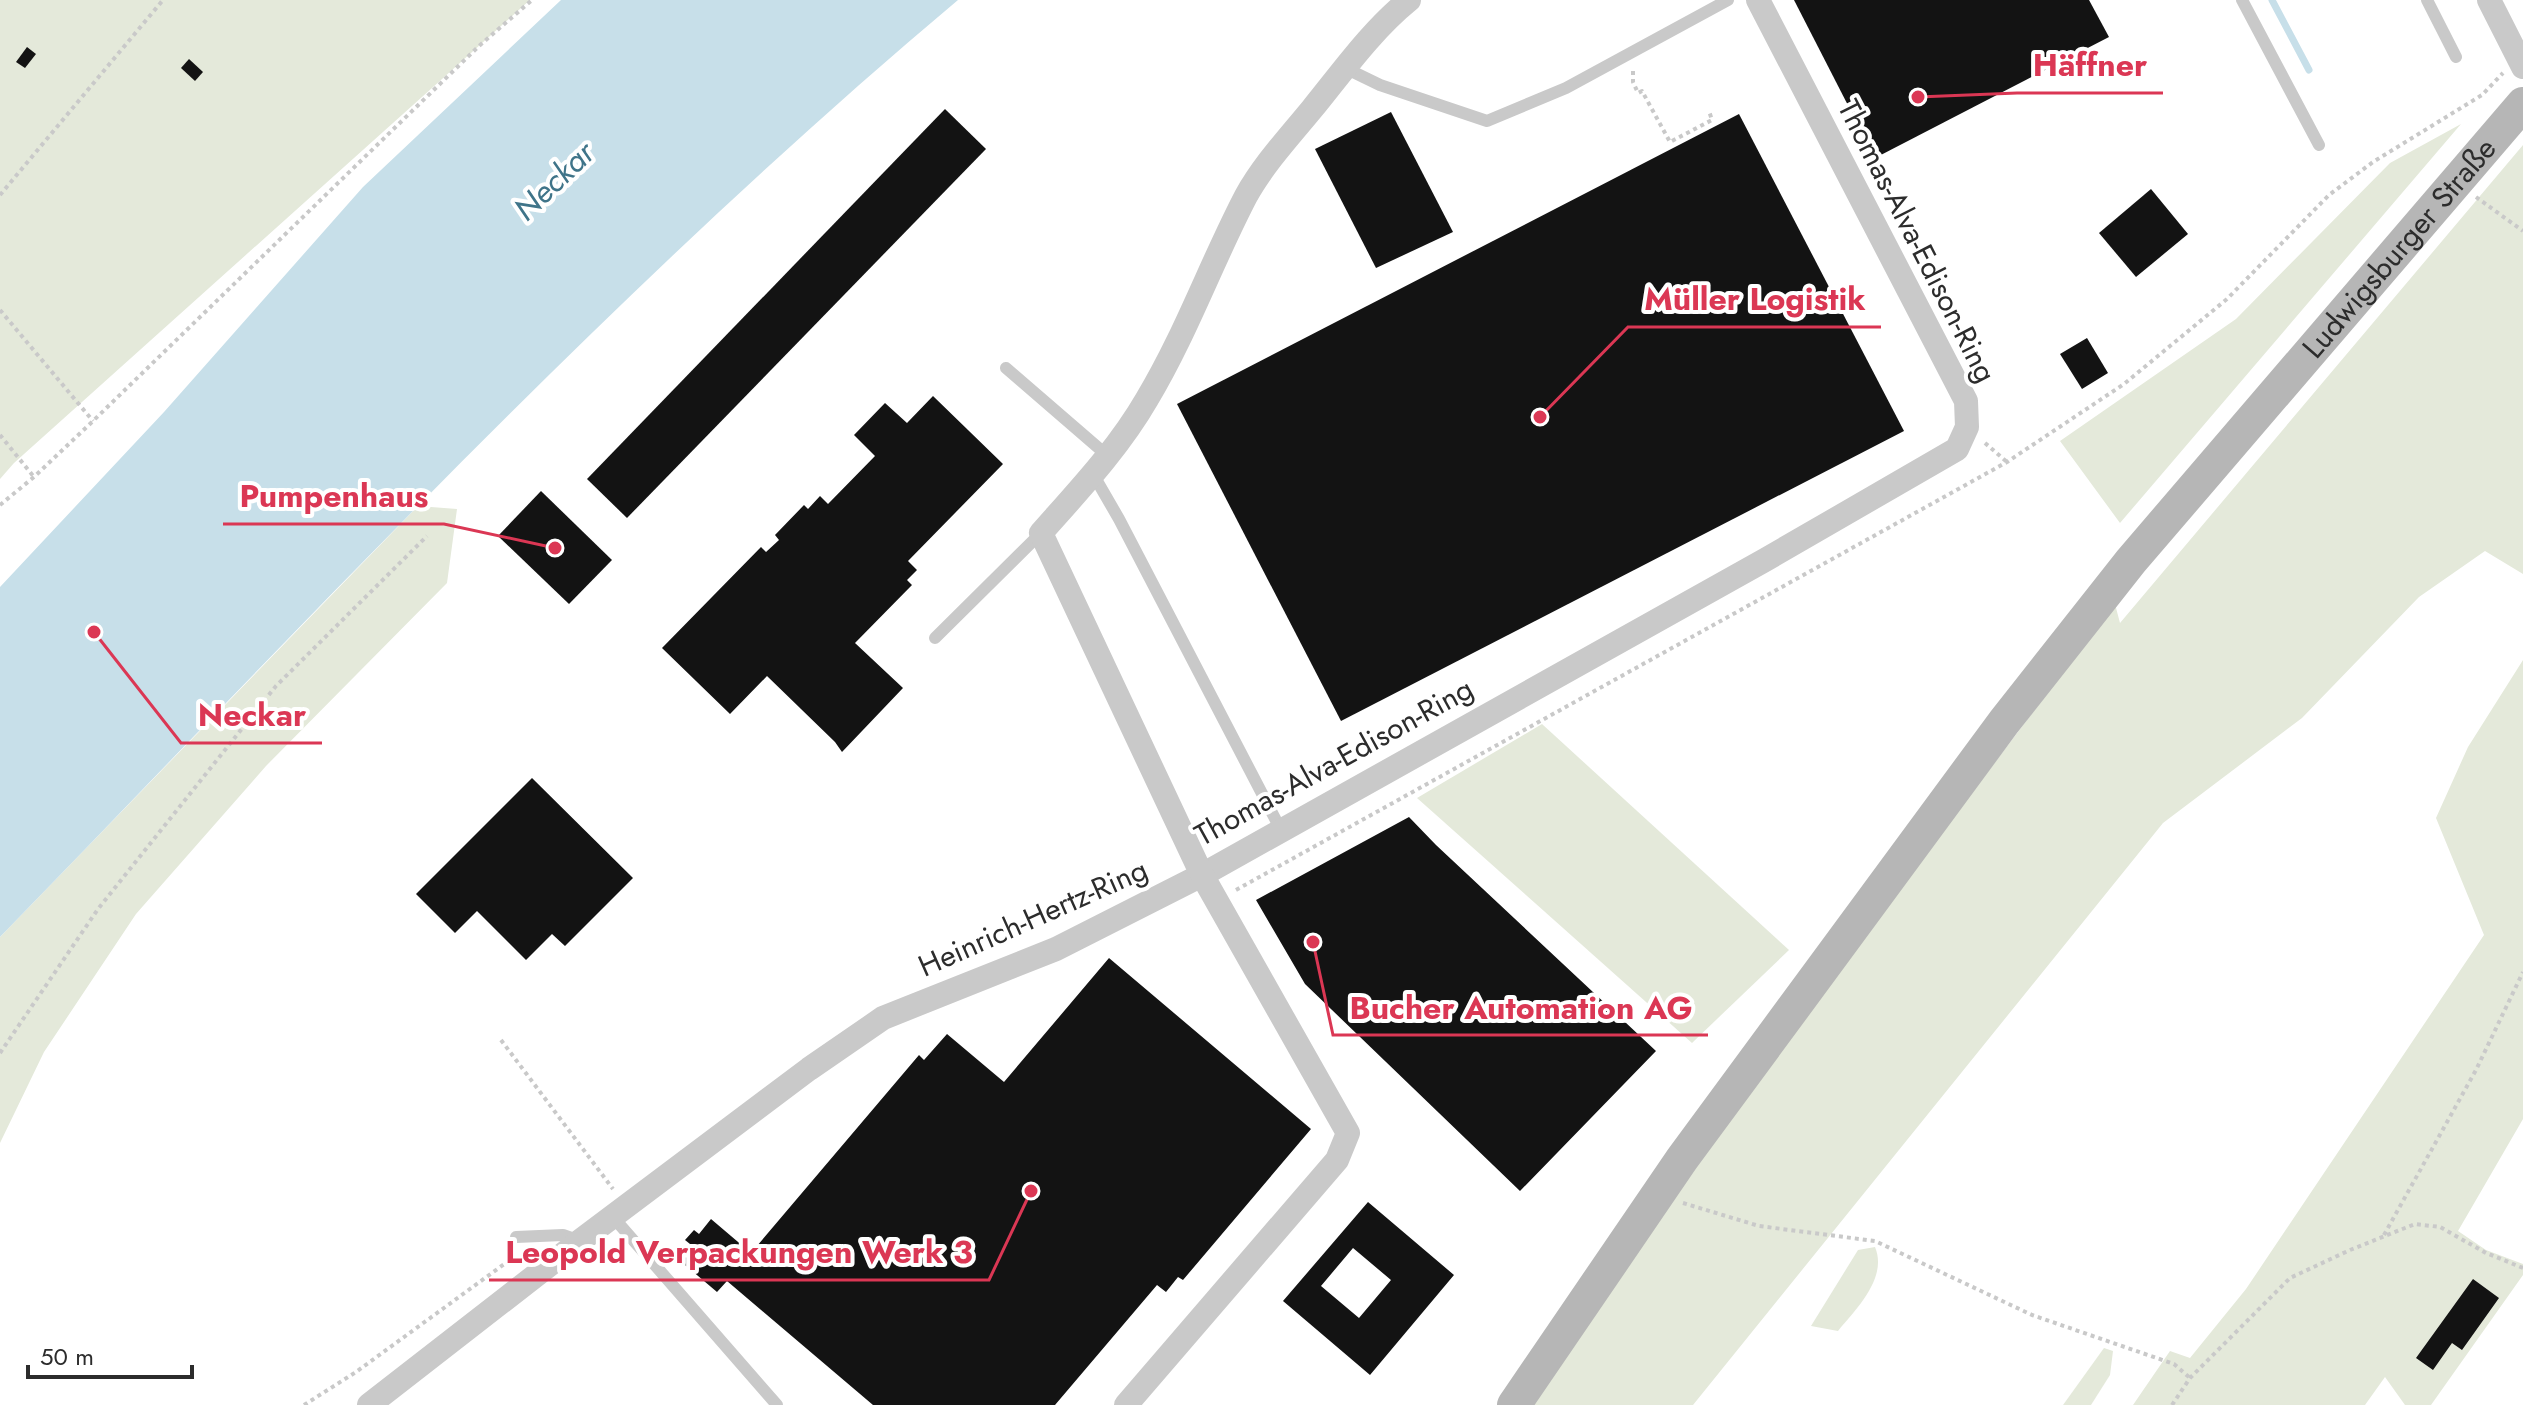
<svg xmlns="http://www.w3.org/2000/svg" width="2523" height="1405" font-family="Jost,sans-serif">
  <rect width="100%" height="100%" fill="#fff"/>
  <!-- green -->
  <g fill="#e4e9da">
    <polygon points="0,0 530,0 14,463 0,479"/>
    <polygon points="2461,124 2120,523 2060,441 2236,319 2390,163"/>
    <polygon points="2523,145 2523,574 2485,551 2419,597 2302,718 2163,823 1693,1405 1522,1405 1672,1188 2115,604 2120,623"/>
    <polygon points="418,506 457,509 447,583 266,766 136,914 44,1052 0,1143 0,937"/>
    <polygon points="2523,660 2523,1119 2458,1231 2486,1250 2523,1264 2523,1275 2431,1405 2405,1405 2385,1377 2365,1405 2133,1405 2170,1351 2190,1358 2246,1289 2484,935 2436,818 2468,747"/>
    <polygon points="1542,724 1789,950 1692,1043 1417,798"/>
    <path d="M1875 1247C1888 1278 1856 1309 1838 1331L1811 1326 1858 1250Z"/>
    <polygon points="2104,1348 2113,1351 2110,1375 2091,1405 2063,1405"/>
  </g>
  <!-- water -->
  <path fill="#c7dfe9" d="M561 0H958C616 287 311 617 0 937V587L164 412 363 187Z"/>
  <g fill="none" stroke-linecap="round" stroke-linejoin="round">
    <!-- stream -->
    <polyline stroke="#c7dfe9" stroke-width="7" points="2272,0 2309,70"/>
  </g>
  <!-- building -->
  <g fill="#131313" fill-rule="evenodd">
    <polygon points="1794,0 2089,0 2109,37 1875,158"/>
    <polygon points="27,47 36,54 25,68 16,62"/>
    <polygon points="189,59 203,72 195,81 181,68"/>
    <polygon points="945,109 986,149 627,518 587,479"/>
    <polygon points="1391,112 1453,232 1376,268 1315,149"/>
    <polygon points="1739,114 1904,431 1341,721 1177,404"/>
    <polygon points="2151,189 2188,234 2136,277 2099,233"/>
    <polygon points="2087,338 2108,373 2082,389 2060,354"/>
    <polygon points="933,396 1003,464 908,561 917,570 907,580 912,585 855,643 903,688 842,752 835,742 767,676 730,714 662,648 761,547 766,552 779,540 775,535 804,505 808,509 820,496 828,504 875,456 854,435 885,403 907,423"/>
    <polygon points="541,491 612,560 569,604 498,536"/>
    <polygon points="532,778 633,878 565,946 552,934 526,960 477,911 455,933 416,894"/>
    <polygon points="1409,817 1436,845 1656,1051 1520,1191 1305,984 1256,900"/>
    <polygon points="1109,958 1311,1129 1183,1280 1178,1277 1166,1292 1157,1285 1055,1405 873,1405 727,1281 717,1292 678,1259 690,1244 685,1240 694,1230 699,1234 711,1219 751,1253 919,1055 924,1060 947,1034 1004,1082"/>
    <path d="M1368 1202 1454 1275 1370 1375 1283 1301ZM1353 1248 1391 1280 1359 1318 1321 1286Z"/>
    <polygon points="2473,1279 2499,1298 2462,1350 2452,1343 2433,1370 2416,1358"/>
  </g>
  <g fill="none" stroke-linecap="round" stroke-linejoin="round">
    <!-- path -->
    <g stroke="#c9c9c9" stroke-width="4" stroke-dasharray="4 4" stroke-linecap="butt">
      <polyline points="1633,71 1633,82 1638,93 1642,91 1670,142 1712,120 1709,111"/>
      <polyline points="0,195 163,0"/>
      <polyline points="2476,197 2523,231"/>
      <polyline points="0,310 93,421"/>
      <polyline points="0,435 34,477"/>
      <polyline points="1985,443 2007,462"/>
      <polyline points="0,505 34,477 93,421 479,46 532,0"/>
      <polyline points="1236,890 2007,462 2124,384 2227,299 2329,195 2373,162 2482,95 2503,73"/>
      <polyline points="501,1040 613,1189"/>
      <polyline points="0,1053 98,909 276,686 427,536"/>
      <polyline points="1683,1203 1759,1226 1875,1241 2032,1315 2174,1364 2190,1378"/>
      <polyline points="2384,1235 2476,1070 2523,972"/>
      <polyline points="304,1405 356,1372 518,1254"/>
      <polyline points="2172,1405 2190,1378 2290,1278 2350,1250 2415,1224 2440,1227 2486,1253 2523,1268"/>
    </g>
    <!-- lane -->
    <g stroke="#c9c9c9" stroke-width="12">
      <polyline points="2242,0 2319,145"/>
      <polyline points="2427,0 2456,57"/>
      <polyline points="1345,68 1380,85 1487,121 1566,88 1728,0"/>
      <polyline points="1006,368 1109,457"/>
      <polyline points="1093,474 1119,519 1281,830"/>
      <polyline points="935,638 1041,533"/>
      <polyline points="613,1217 777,1405"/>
      <polyline points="516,1237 563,1235 580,1241"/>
    </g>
    <!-- street -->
    <g stroke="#c9c9c9" stroke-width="24">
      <polyline points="2489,0 2523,67"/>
      <polyline points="369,1405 580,1241 809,1069 883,1018 1056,949 1202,875 1765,560 1957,449 1967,427 1966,401 1758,0"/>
      <path d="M1126 1405 1337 1160 1348 1133 1202 875 1041 533C1079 490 1118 449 1147 399 1186 334 1211 263 1246 196 1263 165 1289 137 1312 109 1343 71 1371 31 1409 0"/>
    </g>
    <!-- secondary -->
    <path stroke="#b6b6b6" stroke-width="34" id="s1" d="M1514 1405 1682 1159 2004 722 2131 561 2523 104"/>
  </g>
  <g text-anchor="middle" stroke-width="8" stroke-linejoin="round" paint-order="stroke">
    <!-- street labels -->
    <g font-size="30" fill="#2c2c2c" stroke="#fff">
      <text transform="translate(1917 241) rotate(63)" y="10">Thomas-Alva-Edison-Ring</text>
      <text dy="10" stroke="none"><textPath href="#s1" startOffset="1458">Ludwigsburger Straße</textPath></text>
      <text transform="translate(1334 762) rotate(-29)" y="10">Thomas-Alva-Edison-Ring</text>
      <text transform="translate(1033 918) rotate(-24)" y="10">Heinrich-Hertz-Ring</text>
    </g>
    <!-- water labels -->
    <g font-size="32" font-style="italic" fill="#3f7489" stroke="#fff">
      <text transform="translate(554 181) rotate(-44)" y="11">Neckar</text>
    </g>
  </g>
  <!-- callouts -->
  <path fill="none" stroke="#db3754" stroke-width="3" d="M1918 97L2017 93H2163M1540 417L1628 327H1881M555 548L444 524H223M94 632L181 743H322M1313 942L1333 1035H1708M1031 1191L989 1280H489"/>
  <g fill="#db3754" stroke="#fff" stroke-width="3">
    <circle cx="1918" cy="97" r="8"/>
    <circle cx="1540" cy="417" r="8"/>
    <circle cx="555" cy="548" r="8"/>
    <circle cx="94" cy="632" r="8"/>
    <circle cx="1313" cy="942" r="8"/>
    <circle cx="1031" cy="1191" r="8"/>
  </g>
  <g font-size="32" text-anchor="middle" font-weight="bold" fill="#db3754" stroke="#fff" stroke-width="8" stroke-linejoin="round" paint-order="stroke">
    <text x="2090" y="76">Häffner</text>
    <text x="1755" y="310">Müller Logistik</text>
    <text x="334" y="507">Pumpenhaus</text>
    <text x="252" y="726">Neckar</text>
    <text x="1521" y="1019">Bucher Automation AG</text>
    <text x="739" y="1263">Leopold Verpackungen Werk 3</text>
  </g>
  <!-- scale -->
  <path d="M28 1365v12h164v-12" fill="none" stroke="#2c2c2c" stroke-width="4"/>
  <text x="40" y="1365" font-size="24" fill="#2c2c2c" stroke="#ffffff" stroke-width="6" paint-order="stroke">50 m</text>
</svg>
